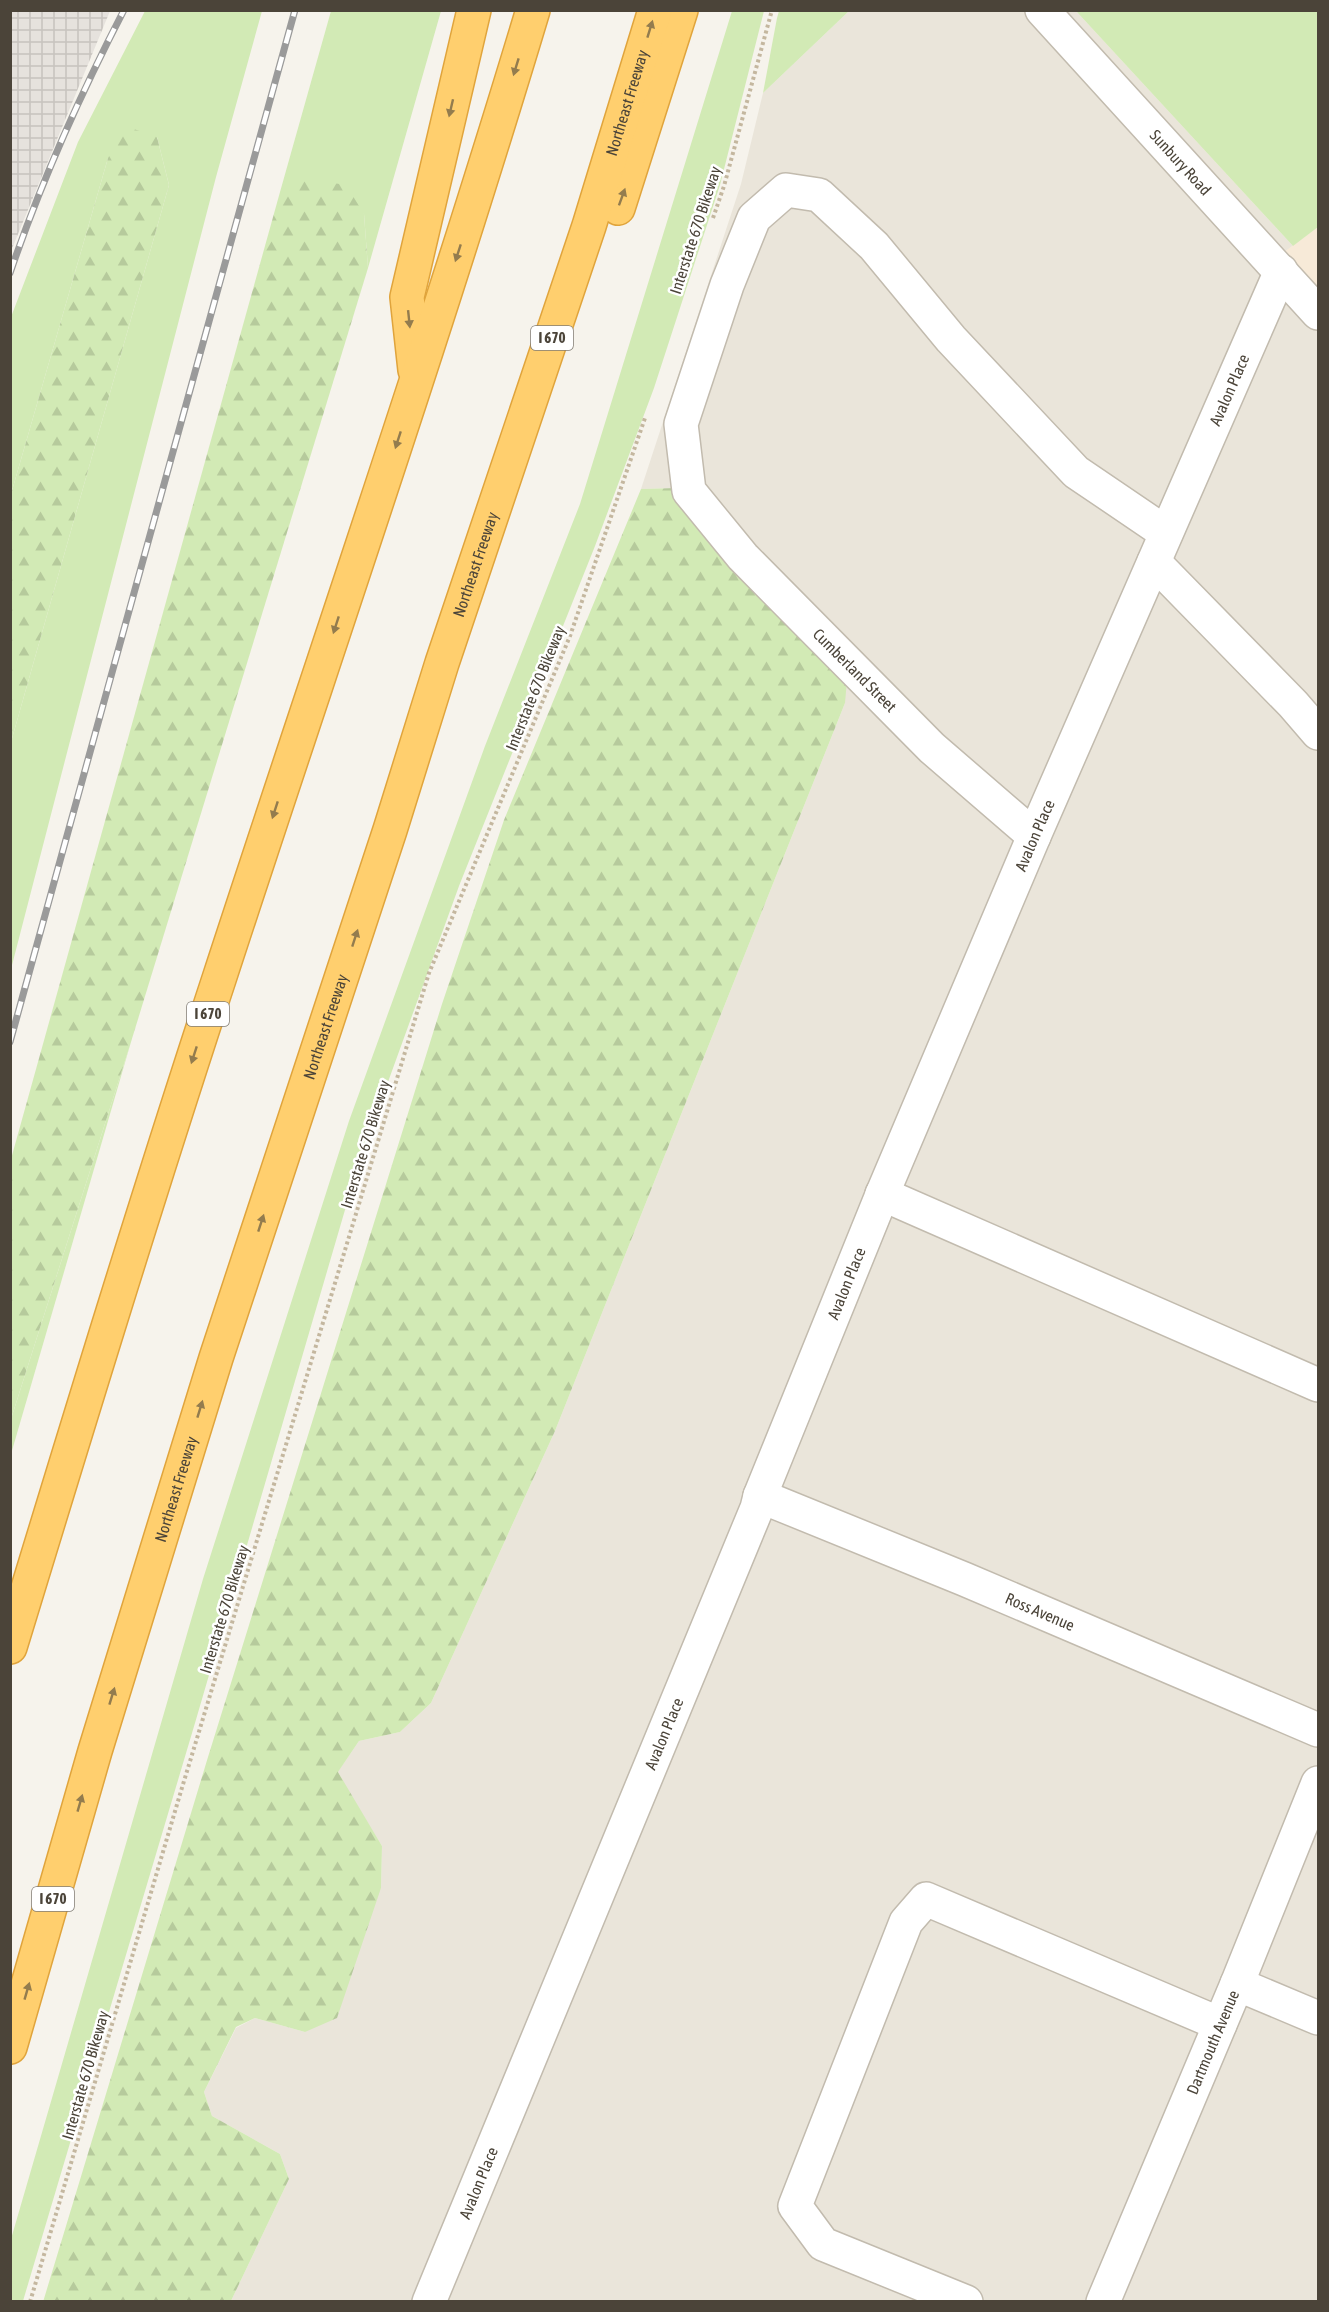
<svg xmlns="http://www.w3.org/2000/svg" width="1329" height="2312" font-family="'Asap Condensed',sans-serif">
  <defs>
    <pattern id="industrial-grid" width="8" height="8" patternUnits="userSpaceOnUse" patternTransform="scale(1.5)"><rect width="8" height="8" fill="#e6e2dd"/><path d="M0 4h8M4 0v8" fill="none" stroke="#c7c3be"/></pattern>
    <pattern id="forest-firs" width="22" height="20" patternUnits="userSpaceOnUse" patternTransform="scale(1.5)"><rect width="22" height="20" fill="#d2eab5"/><path d="M5 1l3.5 6h-7zM16 11l3.5 6h-7z" fill="#b6ca9c"/></pattern>
  </defs>
  <rect width="100%" height="100%" fill="#f6f3ec"/>
  <!-- residential -->
  <polygon fill="#eae5da" points="849,11 1076,11 1293,246 1269,263 1318,319 1318,2301 231,2301 289,2179 280,2154 212,2116 204,2092 236,2028 255,2018 305,2032 381,1888 382,1846 337,1773 359,1741 400,1732 431,1703 555,1431 845,703 676,488 641,489 741,184 763,93"/>
  <!-- commercial -->
  <polygon fill="#f7ead8" points="1318,227 1318,319 1269,263"/>
  <!-- industrial -->
  <polygon fill="url(#industrial-grid)" points="11,10 110,11 11,251 10,11"/>
  <!-- green -->
  <g fill="#d2eab5">
    <polygon points="145,11 262,11 216,177 11,969 11,742 169,185 157,137 108,158 11,494 11,317 78,142"/>
    <polygon points="331,11 441,11 368,268 364,214 280,192"/>
    <polygon points="732,11 764,11 720,185 654,388 595,546 459,886 359,1162 195,1723 23,2301 11,2301 11,2239 203,1579 349,1121 485,746 580,504"/>
    <polygon points="779,11 849,11 763,93 777,18"/>
    <polygon points="1076,11 1318,11 1318,227 1293,246"/>
    <polygon points="131,1042 11,1454 11,1419"/>
  </g>
  <!-- forest -->
  <g fill="url(#forest-firs)">
    <polygon points="128,127 157,137 169,185 11,742 11,494 108,158"/>
    <polygon points="308,179 346,185 364,214 368,268 131,1042 11,1419 11,1159 280,192"/>
    <polygon points="676,488 848,669 845,703 555,1431 431,1703 400,1732 359,1741 338,1772 382,1846 381,1888 337,2018 305,2032 255,2018 236,2027 204,2092 212,2116 280,2154 289,2179 231,2301 43,2302 208,1757 442,1004 504,820 641,489"/>
  </g>
  <g fill="none" stroke-linecap="round" stroke-linejoin="round">
    <!-- minor casing -->
    <g stroke="#c2bbae" stroke-width="36">
      <g id="minor">
        <path id="s1" d="M1042 10 1318 313"/>
        <polyline points="1154,562 1293,704 1318,733"/>
        <polyline points="1034,836 932,748 743,557 689,491 681,424 727,285 754,218 786,190 819,195 874,246 951,339 1076,472 1166,533"/>
        <polyline points="882,1194 1318,1385"/>
        <path id="s2" d="M760 1496 964 1579 1318 1730"/>
        <polyline points="1237,1984 1318,2018"/>
        <path id="s3" d="M429 2302 757 1508 760 1496 884 1190 1034 836 1281 271"/>
        <polyline points="966,2302 823,2244 795,2206 906,1922 926,1899 1220,2024"/>
        <path id="s4" d="M1103 2302 1237 1984 1318 1783"/>
      </g>
    </g>
    <!-- highway casing -->
    <g stroke="#e0a43c" stroke-width="36">
      <g id="highway">
        <polyline points="618,208 681,10"/>
        <polyline points="415,370 407,297 474,10"/>
        <path d="M10 1647C78 1424 146 1201 219 979 324 657 435 336 533 10"/>
        <path id="s5" d="M10 2047 95 1751 216 1358 390 830 442 663 589 226 655 10"/>
      </g>
    </g>
    <!-- path -->
    <g stroke="#c4b79f" stroke-width="4" stroke-dasharray="3 3" stroke-linecap="butt">
      <polyline points="713,218 724,186 772,10"/>
      <polyline points="30,2302 181,1791 429,973 570,636 645,418"/>
    </g>
    <!-- minor -->
    <use href="#minor" stroke="#fff" stroke-width="33"/>
    <!-- highway -->
    <use href="#highway" stroke="#ffcf6e" stroke-width="33"/>
    <!-- rail casing -->
    <g stroke="#9a9a9a" stroke-width="7">
      <g id="rail">
        <path d="M10 273C41 182 80 95 124 10"/>
        <polyline points="10,1042 295,10"/>
      </g>
    </g>
    <!-- rail -->
    <use href="#rail" stroke="#fff" stroke-width="4.5" stroke-dasharray="14" stroke-linecap="butt"/>
  </g>
  <!-- one-way arrows -->
  <defs><path id="oneway-solid" d="M-6-.8H1V-3.2L6.5 0L1 3.2V.8H-6Z" transform="scale(1.5)"/></defs>
  <g fill="#937c4e">
    <use href="#oneway-solid" transform="translate(650 29) rotate(-73)"/>
    <use href="#oneway-solid" transform="translate(516 67) rotate(107)"/>
    <use href="#oneway-solid" transform="translate(451 108) rotate(103)"/>
    <use href="#oneway-solid" transform="translate(622 197) rotate(-70)"/>
    <use href="#oneway-solid" transform="translate(458 253) rotate(108)"/>
    <use href="#oneway-solid" transform="translate(409 319) rotate(84)"/>
    <use href="#oneway-solid" transform="translate(398 440) rotate(108)"/>
    <use href="#oneway-solid" transform="translate(336 625) rotate(108)"/>
    <use href="#oneway-solid" transform="translate(275 810) rotate(108)"/>
    <use href="#oneway-solid" transform="translate(355 938) rotate(-72)"/>
    <use href="#oneway-solid" transform="translate(194 1055) rotate(108)"/>
    <use href="#oneway-solid" transform="translate(261 1223) rotate(-72)"/>
    <use href="#oneway-solid" transform="translate(200 1409) rotate(-73)"/>
    <use href="#oneway-solid" transform="translate(112 1696) rotate(-73)"/>
    <use href="#oneway-solid" transform="translate(80 1803) rotate(-74)"/>
    <use href="#oneway-solid" transform="translate(27 1991) rotate(-74)"/>
  </g>
  <g text-anchor="middle" stroke-width="5" stroke-linejoin="round" paint-order="stroke">
    <!-- shield labels -->
    <g fill="#fff" stroke="#817c74" stroke-width="1.5">
      <rect x="531" y="326" width="42" height="24" rx="4.5"/>
      <rect x="187" y="1002" width="42" height="24" rx="4.5"/>
      <rect x="32" y="1887" width="42" height="24" rx="4.5"/>
    </g>
    <g font-size="15" font-weight="bold" fill="#4b4439">
      <text x="552" y="343">I 670</text>
      <text x="208" y="1019">I 670</text>
      <text x="53" y="1904">I 670</text>
    </g>
    <!-- street labels -->
    <g font-size="16" fill="#4b4439" stroke="#fff">
      <text dy="6" stroke="none"><textPath href="#s5" startOffset="2040">Northeast Freeway</textPath></text>
      <text dy="6" stroke="none"><textPath href="#s1" startOffset="206">Sunbury Road</textPath></text>
      <text transform="translate(695 230) rotate(-72)" y="6">Interstate 670 Bikeway</text>
      <text dy="6" stroke="none"><textPath href="#s3" startOffset="2073">Avalon Place</textPath></text>
      <text dy="6" stroke="none"><textPath href="#s5" startOffset="1554">Northeast Freeway</textPath></text>
      <text transform="translate(855 670) rotate(45)" y="6">Cumberland Street</text>
      <text transform="translate(535 688) rotate(-68)" y="6">Interstate 670 Bikeway</text>
      <text dy="6" stroke="none"><textPath href="#s3" startOffset="1587">Avalon Place</textPath></text>
      <text dy="6" stroke="none"><textPath href="#s5" startOffset="1068">Northeast Freeway</textPath></text>
      <text transform="translate(365 1144) rotate(-73)" y="6">Interstate 670 Bikeway</text>
      <text dy="6" stroke="none"><textPath href="#s3" startOffset="1101">Avalon Place</textPath></text>
      <text dy="6" stroke="none"><textPath href="#s5" startOffset="582">Northeast Freeway</textPath></text>
      <text transform="translate(224 1609) rotate(-73)" y="6">Interstate 670 Bikeway</text>
      <text dy="6" stroke="none"><textPath href="#s2" startOffset="303">Ross Avenue</textPath></text>
      <text dy="6" stroke="none"><textPath href="#s3" startOffset="615">Avalon Place</textPath></text>
      <text dy="6" stroke="none"><textPath href="#s4" startOffset="282">Dartmouth Avenue</textPath></text>
      <text transform="translate(85 2075) rotate(-74)" y="6">Interstate 670 Bikeway</text>
      <text dy="6" stroke="none"><textPath href="#s3" startOffset="129">Avalon Place</textPath></text>
    </g>
  </g>
  <!-- border -->
  <rect width="1329" height="2312" fill="none" stroke="#4b4439" stroke-width="24"/>
</svg>
